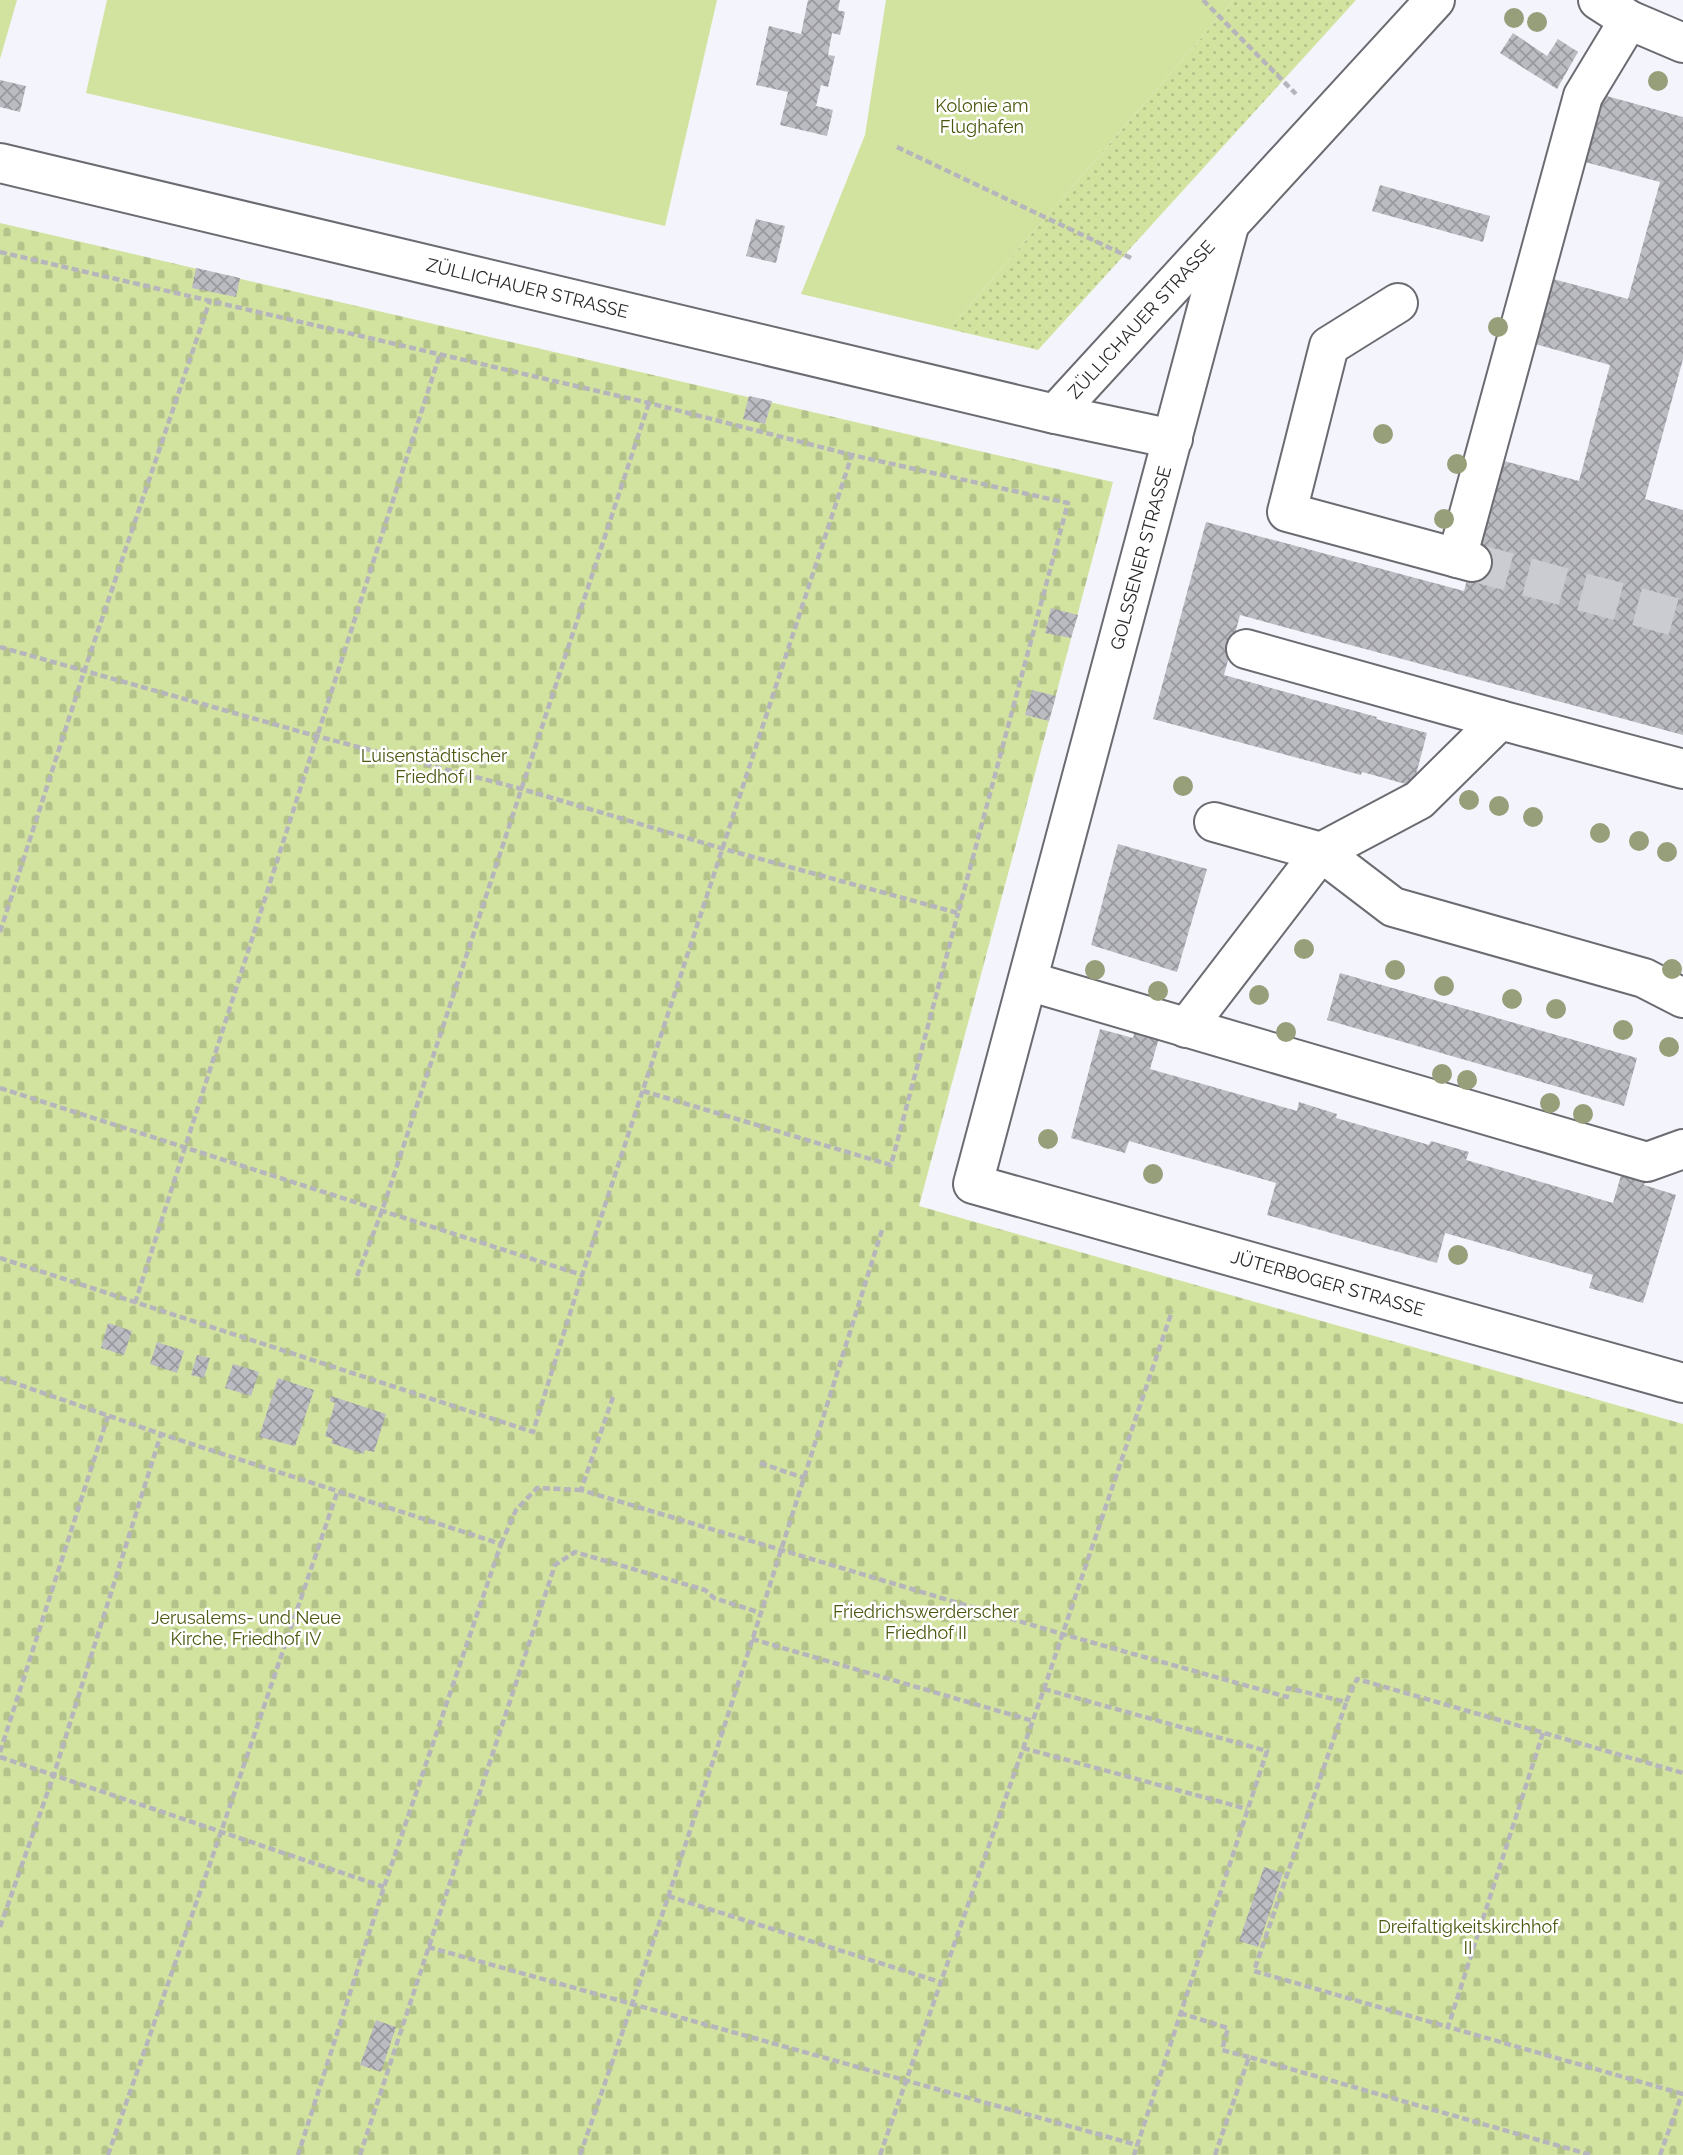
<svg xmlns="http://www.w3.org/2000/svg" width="1683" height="2155" font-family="Raleway,sans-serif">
  <defs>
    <pattern id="grass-dots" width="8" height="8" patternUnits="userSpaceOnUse" patternTransform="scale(1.75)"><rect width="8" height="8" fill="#d2e3a0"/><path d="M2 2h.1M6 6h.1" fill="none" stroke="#b4c38a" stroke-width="1.8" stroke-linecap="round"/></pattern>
    <pattern id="cemetery-stones" width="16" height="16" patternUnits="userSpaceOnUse" patternTransform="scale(1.75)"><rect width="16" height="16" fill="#d2e3a0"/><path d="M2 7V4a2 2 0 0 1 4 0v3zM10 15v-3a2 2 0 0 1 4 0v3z" fill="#b4c38a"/></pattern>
    <pattern id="building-cross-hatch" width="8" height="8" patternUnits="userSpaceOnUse" patternTransform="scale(1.75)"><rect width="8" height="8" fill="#bbbbc2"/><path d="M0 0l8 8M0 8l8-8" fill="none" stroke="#98989e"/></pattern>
  </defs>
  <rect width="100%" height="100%" fill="#f4f4fc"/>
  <!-- grass -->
  <polygon fill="url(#grass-dots)" points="1234,0 1356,0 1038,350 949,329"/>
  <!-- cemetery -->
  <polygon fill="url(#cemetery-stones)" points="0,223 1113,482 919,1206 1683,1424 1683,2155 0,2155"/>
  <!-- garden -->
  <g fill="#d2e3a0">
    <polygon points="0,0 17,0 0,59"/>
    <polygon points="107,0 717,0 665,226 86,93"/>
    <polygon points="886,0 1234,0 949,329 801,294 865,135"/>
  </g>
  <!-- building -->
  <g fill="url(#building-cross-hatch)">
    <polygon points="808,0 840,0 838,10 845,12 840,35 832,33 828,55 835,56 828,87 821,85 816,106 833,110 827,136 780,125 788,92 756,85 769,26 801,34"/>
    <polygon points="1513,33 1547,56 1558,39 1578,52 1557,89 1500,53"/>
    <polygon points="0,80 26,86 20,112 0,107"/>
    <polygon points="1603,95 1683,117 1683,359 1645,499 1683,510 1683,735 1240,615 1224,675 1377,717 1376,719 1427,733 1413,786 1362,772 1361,775 1153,719 1206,522 1464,591 1481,526 1486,527 1504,461 1579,481 1610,365 1535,344 1553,279 1628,299 1660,182 1585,162"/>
    <polygon points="1380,185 1490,216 1483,242 1372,211"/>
    <polygon points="756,219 785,226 776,263 746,256"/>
    <polygon points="196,268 240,278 236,297 192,288"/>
    <polygon points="749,396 772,401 765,424 743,419"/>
    <polygon points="1051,608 1078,615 1071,638 1045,633"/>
    <polygon points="1032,690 1056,696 1049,721 1025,715"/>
    <polygon points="1118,844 1207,869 1177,972 1091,945"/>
    <polygon points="1340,973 1637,1058 1624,1106 1327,1020"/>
    <polygon points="1100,1029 1133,1038 1135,1031 1159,1038 1150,1069 1297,1111 1299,1102 1337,1114 1336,1118 1429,1145 1431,1141 1469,1152 1466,1160 1613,1203 1622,1172 1646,1179 1644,1185 1676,1195 1643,1303 1589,1288 1593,1275 1445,1233 1437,1263 1267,1215 1276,1183 1129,1141 1125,1153 1071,1138"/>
    <polygon points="108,1323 132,1331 124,1355 101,1348"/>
    <polygon points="157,1342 184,1351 177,1373 150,1364"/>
    <polygon points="197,1355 210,1358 204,1378 191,1375"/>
    <polygon points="233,1364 259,1372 251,1396 225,1388"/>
    <polygon points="278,1378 314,1390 295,1446 259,1437"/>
    <polygon points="331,1396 386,1414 374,1452 365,1450 364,1454 331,1443 333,1439 325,1436 335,1403 330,1401"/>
    <polygon points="1264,1867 1283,1873 1258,1947 1239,1941"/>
    <polygon points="376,2020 396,2027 381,2072 360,2065"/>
  </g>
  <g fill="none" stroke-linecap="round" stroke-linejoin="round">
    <!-- minor-tunnel -->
    <polyline stroke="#cbcbd2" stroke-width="38" stroke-dasharray="38 19" stroke-linecap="butt" points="1472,562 1683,619"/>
    <!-- minor casing -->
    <g stroke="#6b6b72" stroke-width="42">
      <g id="minor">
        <polyline points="1598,0 1629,20 1683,43"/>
        <path id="s1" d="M0 163 1055 414 1173 439"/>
        <path id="s2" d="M1229 226 973 1184 1683 1383"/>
        <polyline points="1398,303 1329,346 1287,512 1472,562"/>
        <path id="s3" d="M1055 414 1435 0"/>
        <polyline points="1457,558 1583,96 1629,20"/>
        <polyline points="1246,649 1500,720"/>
        <polyline points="1214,822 1321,852 1393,907 1644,978 1683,998"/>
        <polyline points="1028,981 1647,1162 1683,1149"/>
        <polyline points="1186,1028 1321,852 1419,800 1500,720 1683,769"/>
      </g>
    </g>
    <!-- path -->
    <g stroke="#b6b5bc" stroke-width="4.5" stroke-dasharray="7 3.5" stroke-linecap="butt">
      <polyline points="1203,0 1296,94"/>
      <polyline points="897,147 1131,258"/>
      <polyline points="0,252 649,403 852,455 1068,503 958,913 724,849 522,789 316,736 0,647"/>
      <polyline points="0,932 84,672 210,300"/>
      <polyline points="0,1088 582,1275 852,455"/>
      <polyline points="643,1091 891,1165 958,913"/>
      <polyline points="0,1258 533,1432 582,1275"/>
      <polyline points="357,1276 382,1211 649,403"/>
      <polyline points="135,1303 440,354"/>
      <polyline points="0,1378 161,1434 501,1544 384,1887 298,2155"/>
      <polyline points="613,1397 581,1490 1062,1634 1287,1697 1288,1688 1346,1702 1357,1679 1683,1773"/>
      <polyline points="760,1463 804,1478"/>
      <polyline points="501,1544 516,1510 537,1488 581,1490"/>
      <polyline points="752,1639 1033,1721"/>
      <polyline points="1044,1689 1267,1751 1134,2155"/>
      <polyline points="1346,1703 1254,1971 1448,2027"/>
      <polyline points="1543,1733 1448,2027 1683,2094"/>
      <polyline points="1023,1748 1247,1809"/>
      <polyline points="0,1752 108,1416"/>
      <polyline points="0,1757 384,1887"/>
      <polyline points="668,1896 940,1982"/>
      <polyline points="0,1927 54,1774 161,1434"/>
      <polyline points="428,1947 1137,2145"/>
      <polyline points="1180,2013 1228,2028 1222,2050 1249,2057"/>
      <polyline points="108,2155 221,1832 338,1490"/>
      <polyline points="360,2155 555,1565 575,1552 705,1590 714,1598 761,1613"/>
      <path d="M580 2155C687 1849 785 1540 882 1230"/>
      <polyline points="880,2155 1044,1689 1172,1311"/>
      <polyline points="1215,2155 1249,2057 1591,2155"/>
      <polyline points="1660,2155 1682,2094"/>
    </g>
    <!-- minor -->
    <use href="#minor" stroke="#fff" stroke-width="38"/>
  </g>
  <!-- trees -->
  <g fill="#979f7a">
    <circle cx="1514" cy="18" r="10"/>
    <circle cx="1537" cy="22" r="10"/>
    <circle cx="1658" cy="81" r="10"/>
    <circle cx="1498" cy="327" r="10"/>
    <circle cx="1383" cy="434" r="10"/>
    <circle cx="1457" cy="464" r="10"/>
    <circle cx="1444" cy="519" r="10"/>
    <circle cx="1183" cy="786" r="10"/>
    <circle cx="1469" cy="800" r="10"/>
    <circle cx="1499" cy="806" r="10"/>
    <circle cx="1533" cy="817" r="10"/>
    <circle cx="1600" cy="833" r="10"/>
    <circle cx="1639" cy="841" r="10"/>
    <circle cx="1667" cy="852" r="10"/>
    <circle cx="1304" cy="949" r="10"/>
    <circle cx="1672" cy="969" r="10"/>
    <circle cx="1095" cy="970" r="10"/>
    <circle cx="1395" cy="970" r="10"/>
    <circle cx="1444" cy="986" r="10"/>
    <circle cx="1158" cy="991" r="10"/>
    <circle cx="1259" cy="995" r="10"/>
    <circle cx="1512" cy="999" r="10"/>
    <circle cx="1556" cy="1009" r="10"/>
    <circle cx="1623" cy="1030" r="10"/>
    <circle cx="1286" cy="1032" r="10"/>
    <circle cx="1669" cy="1047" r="10"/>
    <circle cx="1442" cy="1074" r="10"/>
    <circle cx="1467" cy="1080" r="10"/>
    <circle cx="1550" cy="1103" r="10"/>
    <circle cx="1583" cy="1114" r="10"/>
    <circle cx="1048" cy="1139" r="10"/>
    <circle cx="1153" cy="1174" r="10"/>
    <circle cx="1458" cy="1255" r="10"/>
  </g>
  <g text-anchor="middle" stroke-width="5" stroke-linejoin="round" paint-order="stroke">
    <!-- park labels -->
    <g font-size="18" fill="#4b5910" stroke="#fff">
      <text x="982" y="112">Kolonie am<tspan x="982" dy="21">Flughafen</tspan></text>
      <text x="434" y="762">Luisenstädtischer<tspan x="434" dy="21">Friedhof I</tspan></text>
      <text x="926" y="1618">Friedrichswerderscher<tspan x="926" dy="21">Friedhof II</tspan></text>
      <text x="246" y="1624">Jerusalems- und Neue<tspan x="246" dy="21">Kirche, Friedhof IV</tspan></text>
      <text x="1468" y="1933">Dreifaltigkeitskirchhof<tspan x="1468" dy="21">II</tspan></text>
    </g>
    <!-- street labels -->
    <g font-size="18" fill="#28272a" stroke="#fff">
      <text dy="6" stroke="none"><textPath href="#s1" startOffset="542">ZÜLLICHAUER STRASSE</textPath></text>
      <text dy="6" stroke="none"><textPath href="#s3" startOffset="128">ZÜLLICHAUER STRASSE</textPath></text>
      <text transform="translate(1141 558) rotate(-75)" y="6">GOLSSENER STRASSE</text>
      <text dy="6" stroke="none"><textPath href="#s2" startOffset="1360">JÜTERBOGER STRASSE</textPath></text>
    </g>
  </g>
</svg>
